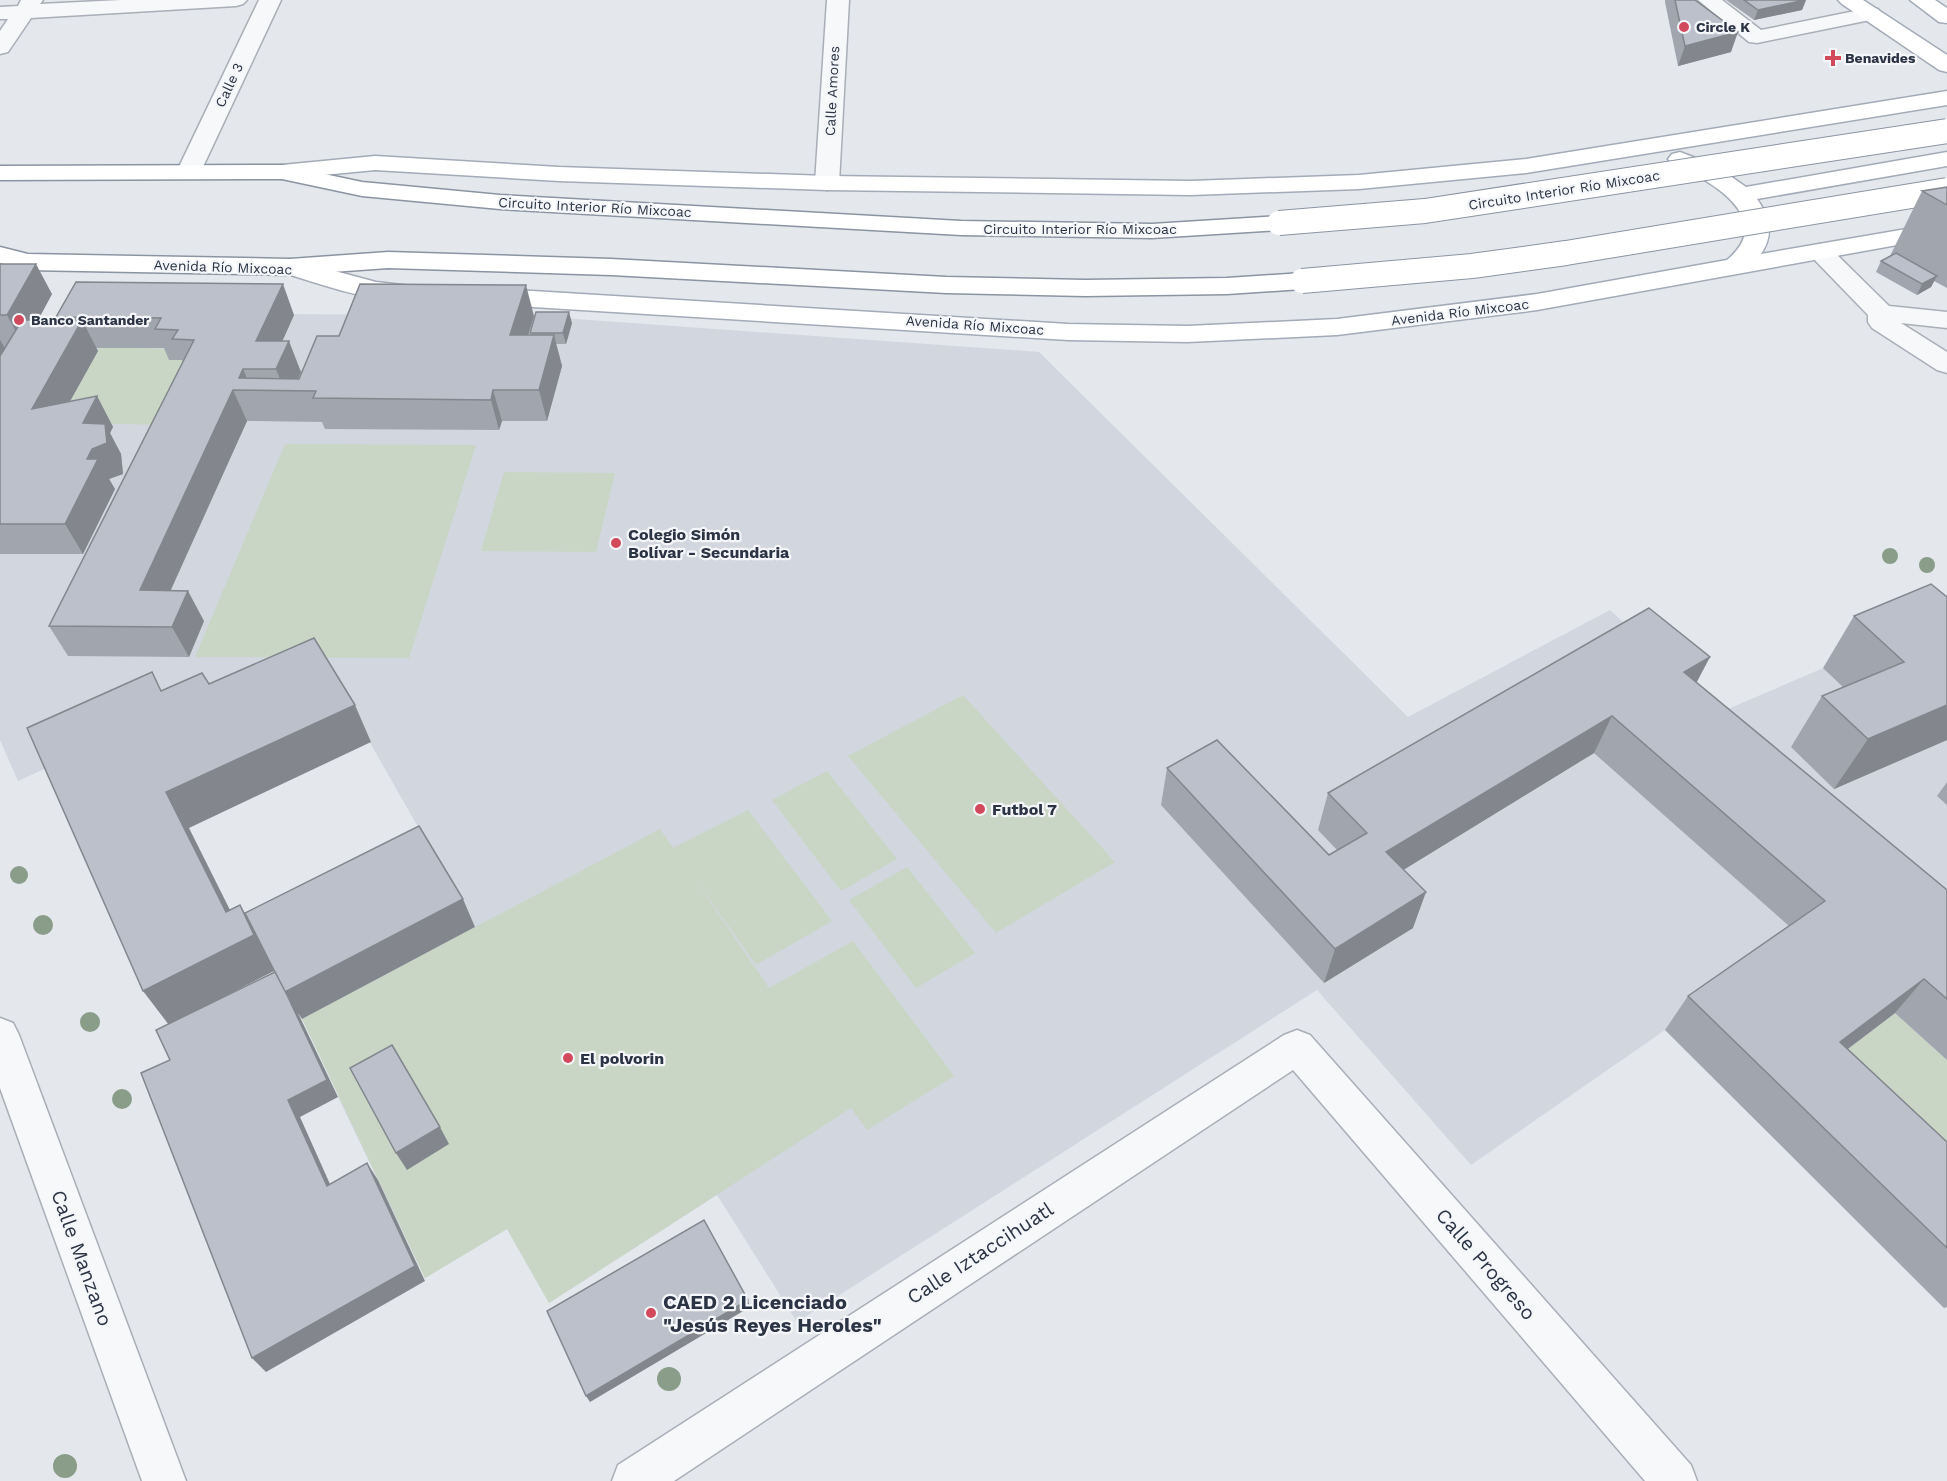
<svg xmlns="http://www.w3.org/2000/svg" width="1947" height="1481" font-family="'Work Sans',sans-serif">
  <rect width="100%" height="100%" fill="#e4e7ec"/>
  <!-- built -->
  <polygon fill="#d2d6de" points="60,312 534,316 1039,352 1408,717 1610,610 1721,712 1898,636 1947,594 1947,1307 1944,1308 1665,1030 1471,1165 1317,990 797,1322 717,1195 549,1303 507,1229 425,1278 338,1097 475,927 332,676 173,710 18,781 0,740 0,417"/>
  <!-- green -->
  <g fill="#c9d6c5">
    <polygon points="100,347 175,349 192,360 180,425 57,423"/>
    <polygon points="285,444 476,445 409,658 195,657"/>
    <polygon points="504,472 615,473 596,552 481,551"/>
    <polygon points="963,695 1115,862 996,933 848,756"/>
    <polygon points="827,771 897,859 841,891 772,800"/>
    <polygon points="748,810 832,921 756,965 690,872 769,988 853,941 954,1076 867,1130 851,1108 549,1303 507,1229 425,1278 302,1019 660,829 673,848"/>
    <polygon points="907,867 975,953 916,988 849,900"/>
    <polygon points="1895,1013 1947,1060 1947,1204 1813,1075"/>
  </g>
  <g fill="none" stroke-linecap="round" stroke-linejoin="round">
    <!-- minor casing -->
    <g stroke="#a9aeb7" stroke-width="3">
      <g id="minor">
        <polygon points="21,0 43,0 40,4 121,0 247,0 243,4 236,6 31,18 8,52 0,54 0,31 8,19 0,19 0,7 18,6"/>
        <polygon points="259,0 281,0 201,171 197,176 189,178 181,176 177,171"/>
        <polygon points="827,0 849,0 839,183 835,188 827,190 819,188 815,183"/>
        <polygon points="1698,0 1722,0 1761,30 1870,8 1878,9 1881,14 1878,19 1870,20 1757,43 1749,42"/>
        <polygon points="1820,244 1829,247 1889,306 1947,312 1947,328 1901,323 1947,352 1947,373 1937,370 1872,328 1868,322 1868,315 1807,252 1811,247"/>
        <polygon points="0,1018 13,1023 19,1035 186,1481 142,1481 0,1088"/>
        <polygon points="1297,1030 1310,1035 1691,1465 1697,1481 1645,1481 1293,1070 674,1481 612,1481 618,1465 1284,1035"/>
      </g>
    </g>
    <!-- major casing -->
    <g stroke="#a3abb8" stroke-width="3">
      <g id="major">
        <polygon points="1838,0 1863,0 1947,55 1947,72 1939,70 1842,4"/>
        <polygon points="1910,0 1935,0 1947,8 1947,23 1939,22"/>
        <polygon points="1947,91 1947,105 1526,173 1359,189 1191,195 827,190 559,181 375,170 282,179 274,177 270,172 274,167 282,165 375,156 559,167 827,176 1191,181 1359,175 1526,159"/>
        <path d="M1680 152 1716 166 1746 187 1947 152V166L1757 199C1770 217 1774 235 1761 254L1947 222V236L1537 310 1337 335 1188 342 1068 340 484 304 475 302 471 296 475 290 484 288 1068 324 1188 326 1337 319 1537 294 1727 260C1778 218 1709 179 1672 164L1668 159 1672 154Z"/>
        <path d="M290 259 376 282 411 286 415 292 411 298C378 306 315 282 281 272L277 267 281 262Z"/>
      </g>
    </g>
    <!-- highway casing -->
    <g stroke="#8b94a3" stroke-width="3">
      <g id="highway">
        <polygon points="282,165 362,182 500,195 961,221 1152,224 1279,216 1288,218 1291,223 1288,228 1279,230 1152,238 961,235 500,209 362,196 282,179 0,180 0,166"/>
        <polygon points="0,247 28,254 290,259 388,252 611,259 946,277 1085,280 1227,278 1302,273 1311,276 1315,281 1311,286 1302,289 1227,294 1085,296 946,293 611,275 388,268 290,275 28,270 0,263"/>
      </g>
    </g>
    <!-- minor -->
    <use href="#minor" fill="#f7f8fa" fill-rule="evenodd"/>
    <!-- major -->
    <use href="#major" fill="#fff" fill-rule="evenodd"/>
    <!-- highway -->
    <use href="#highway" fill="#fff" fill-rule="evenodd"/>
    <!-- highway-bridge casing -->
    <g stroke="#8b94a3" stroke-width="26" stroke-linecap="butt">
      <g id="highway-bridge">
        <polyline points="1279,223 1425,211 1947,131"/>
        <polyline points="1302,281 1472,266 1566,253 1947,190"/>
      </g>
    </g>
    <!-- highway-bridge -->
    <use href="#highway-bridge" stroke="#fff" stroke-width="24"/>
  </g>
  <!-- trees -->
  <g fill="#899d89">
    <circle cx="1890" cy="556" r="8"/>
    <circle cx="1927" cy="565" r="8"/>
    <circle cx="19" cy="875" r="9"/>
    <circle cx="43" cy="925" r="10"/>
    <circle cx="90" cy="1022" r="10"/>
    <circle cx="122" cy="1099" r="10"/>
    <circle cx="669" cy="1379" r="12"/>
    <circle cx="65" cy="1466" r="12"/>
  </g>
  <!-- wall -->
  <g fill="#a1a5ae">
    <polygon points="1665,0 1695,0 1731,52 1678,66 1665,2"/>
    <polygon points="1726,0 1806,0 1802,10 1754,20"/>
    <polygon points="1947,187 1947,288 1934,281 1931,287 1917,295 1876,272 1881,261 1891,256 1890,256 1922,191"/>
    <polygon points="0,264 52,294 38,320 57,320 56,317 294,315 282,341 301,372 298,379 339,336 534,316 528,335 531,335 530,333 572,323 566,344 556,344 562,366 547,421 502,421 499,430 325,429 322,422 247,421 171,590 204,621 189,657 68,656 49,626 183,362 182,360 169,360 164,348 96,348 98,351 70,401 97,396 113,427 110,433 121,454 123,474 109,479 115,489 83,554 0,554"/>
    <polygon points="1947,597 1947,740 1834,789 1791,747 1822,696 1843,687 1823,668 1854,616"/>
    <polygon points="1696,683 1947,890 1947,1060 1895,1013 1848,1049 1947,1142 1947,1307 1944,1308 1665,1030 1688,996 1789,926 1594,753 1404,869 1413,928 1324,983 1161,805 1167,768 1329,855 1337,850 1318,830 1328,793"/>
    <polygon points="1947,782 1947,805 1937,796"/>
  </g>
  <!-- shaded-wall -->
  <g fill="#83868d">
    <polygon points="1806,0 1802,10 1754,20 1758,10"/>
    <polygon points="1738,32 1731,52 1678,66 1685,46"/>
    <polygon points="36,264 52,294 24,346 7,315"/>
    <polygon points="1937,276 1931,287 1917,295 1922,284"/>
    <polygon points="283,284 294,315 270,369 256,341"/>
    <polygon points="526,285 534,316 519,365 510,335"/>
    <polygon points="569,312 572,323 566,344 563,333"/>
    <polygon points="82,320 98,351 49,439 32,409"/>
    <polygon points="554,335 562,366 547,421 539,390"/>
    <polygon points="0,340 6,350 0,361"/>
    <polygon points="289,341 301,372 293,391 285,391 276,369"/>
    <polygon points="243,369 252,391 239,378"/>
    <polygon points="233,390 247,421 157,620 140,590"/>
    <polygon points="493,390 502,421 499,430 491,400"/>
    <polygon points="97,396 113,427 110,433 121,454 123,474 109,479 115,489 83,554 65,524 87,459 92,449 83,423"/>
    <polygon points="188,591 204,621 189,657 172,627"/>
    <polygon points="1710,657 1690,695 1684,672"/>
    <polygon points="355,705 371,742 189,828 245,940 240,905 262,941 276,970 169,1025 143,991 226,912 166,792"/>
    <polygon points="1947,705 1947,740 1834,789 1868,739"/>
    <polygon points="1612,716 1594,753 1374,888 1386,852"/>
    <polygon points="1426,892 1413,928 1324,983 1335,949"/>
    <polygon points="463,899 475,927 302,1019 298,1013 338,1097 300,1117 338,1202 327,1186 288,1100 285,992"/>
    <polygon points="1924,979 1895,1013 1813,1075 1840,1042"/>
    <polygon points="440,1127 449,1144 407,1170 396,1153"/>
    <polygon points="367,1163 378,1180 425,1281 266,1372 252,1358"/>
    <polygon points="748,1300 750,1307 590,1402 586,1396"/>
  </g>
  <!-- building -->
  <g fill="#bbc0ca" stroke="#83868d" stroke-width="1.5">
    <polygon points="1675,0 1695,0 1738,32 1685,46"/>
    <polygon points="1744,0 1805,0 1758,10"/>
    <polygon points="1947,187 1947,205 1922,191"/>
    <polygon points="1896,253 1937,276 1922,284 1881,261"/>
    <polygon points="0,264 36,264 7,315 0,315"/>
    <polygon points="76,282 283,284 256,341 289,341 276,369 243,369 239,378 299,379 317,336 339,336 360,284 526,285 510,335 554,335 539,390 493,390 491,400 313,398 316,391 233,390 140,590 188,591 172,627 49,626 194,340 172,339 178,330 155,329 161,318 56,317"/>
    <polygon points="536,312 569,312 563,333 530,333"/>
    <polygon points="22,320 82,320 32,409 97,396 83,423 105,424 107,443 92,449 87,459 98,459 65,524 0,524 0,356"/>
    <polygon points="1931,584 1947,597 1947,705 1868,739 1822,696 1904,662 1854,616"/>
    <polygon points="1649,608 1710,657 1684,672 1947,890 1947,999 1924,979 1840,1042 1947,1142 1947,1248 1688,996 1825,901 1612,716 1386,852 1426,892 1335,949 1167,768 1217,740 1329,855 1367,833 1328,793"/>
    <polygon points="314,638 355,705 166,792 226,912 240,905 254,935 143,991 27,728 152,672 161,691 202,673 209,684"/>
    <polygon points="419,826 463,899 285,992 245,913"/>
    <polygon points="275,972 287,995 327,1080 288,1100 327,1186 367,1163 415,1266 252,1358 141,1073 170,1060 156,1030"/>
    <polygon points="392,1045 440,1127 396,1153 350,1068"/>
    <polygon points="704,1220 748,1300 586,1396 547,1311"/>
  </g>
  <!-- markers -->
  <g fill="#d1495b" stroke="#f4f6f9" stroke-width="2">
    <circle cx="1684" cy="27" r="6"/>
    <path d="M1830 49h6v6h6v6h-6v6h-6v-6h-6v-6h6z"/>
    <circle cx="19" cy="320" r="6"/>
    <circle cx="616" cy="543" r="6"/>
    <circle cx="980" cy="809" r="6"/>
    <circle cx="568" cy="1058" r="6"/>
    <circle cx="651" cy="1313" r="6"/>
  </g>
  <g text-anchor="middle" stroke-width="4.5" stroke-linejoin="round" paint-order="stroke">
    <!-- far-poi labels -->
    <g font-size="14" font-weight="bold" fill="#2b3445" stroke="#f4f6f9" text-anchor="start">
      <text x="1696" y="32">Circle K</text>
      <text x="1845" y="63">Benavides</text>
      <text x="31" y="325">Banco Santander</text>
    </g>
    <!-- far-street labels -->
    <g font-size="14" fill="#2b3445" stroke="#f4f6f9">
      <text transform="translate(229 85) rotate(-65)" y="5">Calle 3</text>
      <text transform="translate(832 91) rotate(-87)" y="5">Calle Amores</text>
      <text transform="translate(1564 190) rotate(-9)" y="5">Circuito Interior Río Mixcoac</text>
      <text transform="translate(595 207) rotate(3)" y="5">Circuito Interior Río Mixcoac</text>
      <text x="1080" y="234">Circuito Interior Río Mixcoac</text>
      <text transform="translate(223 267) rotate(2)" y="5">Avenida Río Mixcoac</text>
      <text transform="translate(1460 312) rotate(-7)" y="5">Avenida Río Mixcoac</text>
      <text transform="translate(975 325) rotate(4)" y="5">Avenida Río Mixcoac</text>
    </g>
    <!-- poi labels -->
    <g font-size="16" font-weight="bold" fill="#2b3445" stroke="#f4f6f9" text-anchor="start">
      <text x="628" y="540">Colegio Simón<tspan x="628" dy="18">Bolívar - Secundaria</tspan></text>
      <text x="992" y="815">Futbol 7</text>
      <text x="580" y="1064">El polvorin</text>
    </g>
    <!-- near-street labels -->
    <g font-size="20" fill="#2b3445" stroke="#f4f6f9">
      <text transform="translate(980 1253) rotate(-33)" y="7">Calle Iztaccihuatl</text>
      <text transform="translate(82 1258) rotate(70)" y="7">Calle Manzano</text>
      <text transform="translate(1486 1264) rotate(49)" y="7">Calle Progreso</text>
    </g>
    <!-- near-poi labels -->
    <g font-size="20" font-weight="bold" fill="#2b3445" stroke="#f4f6f9" text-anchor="start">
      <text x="663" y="1309">CAED 2 Licenciado<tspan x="663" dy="23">"Jesús Reyes Heroles"</tspan></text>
    </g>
  </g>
</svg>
